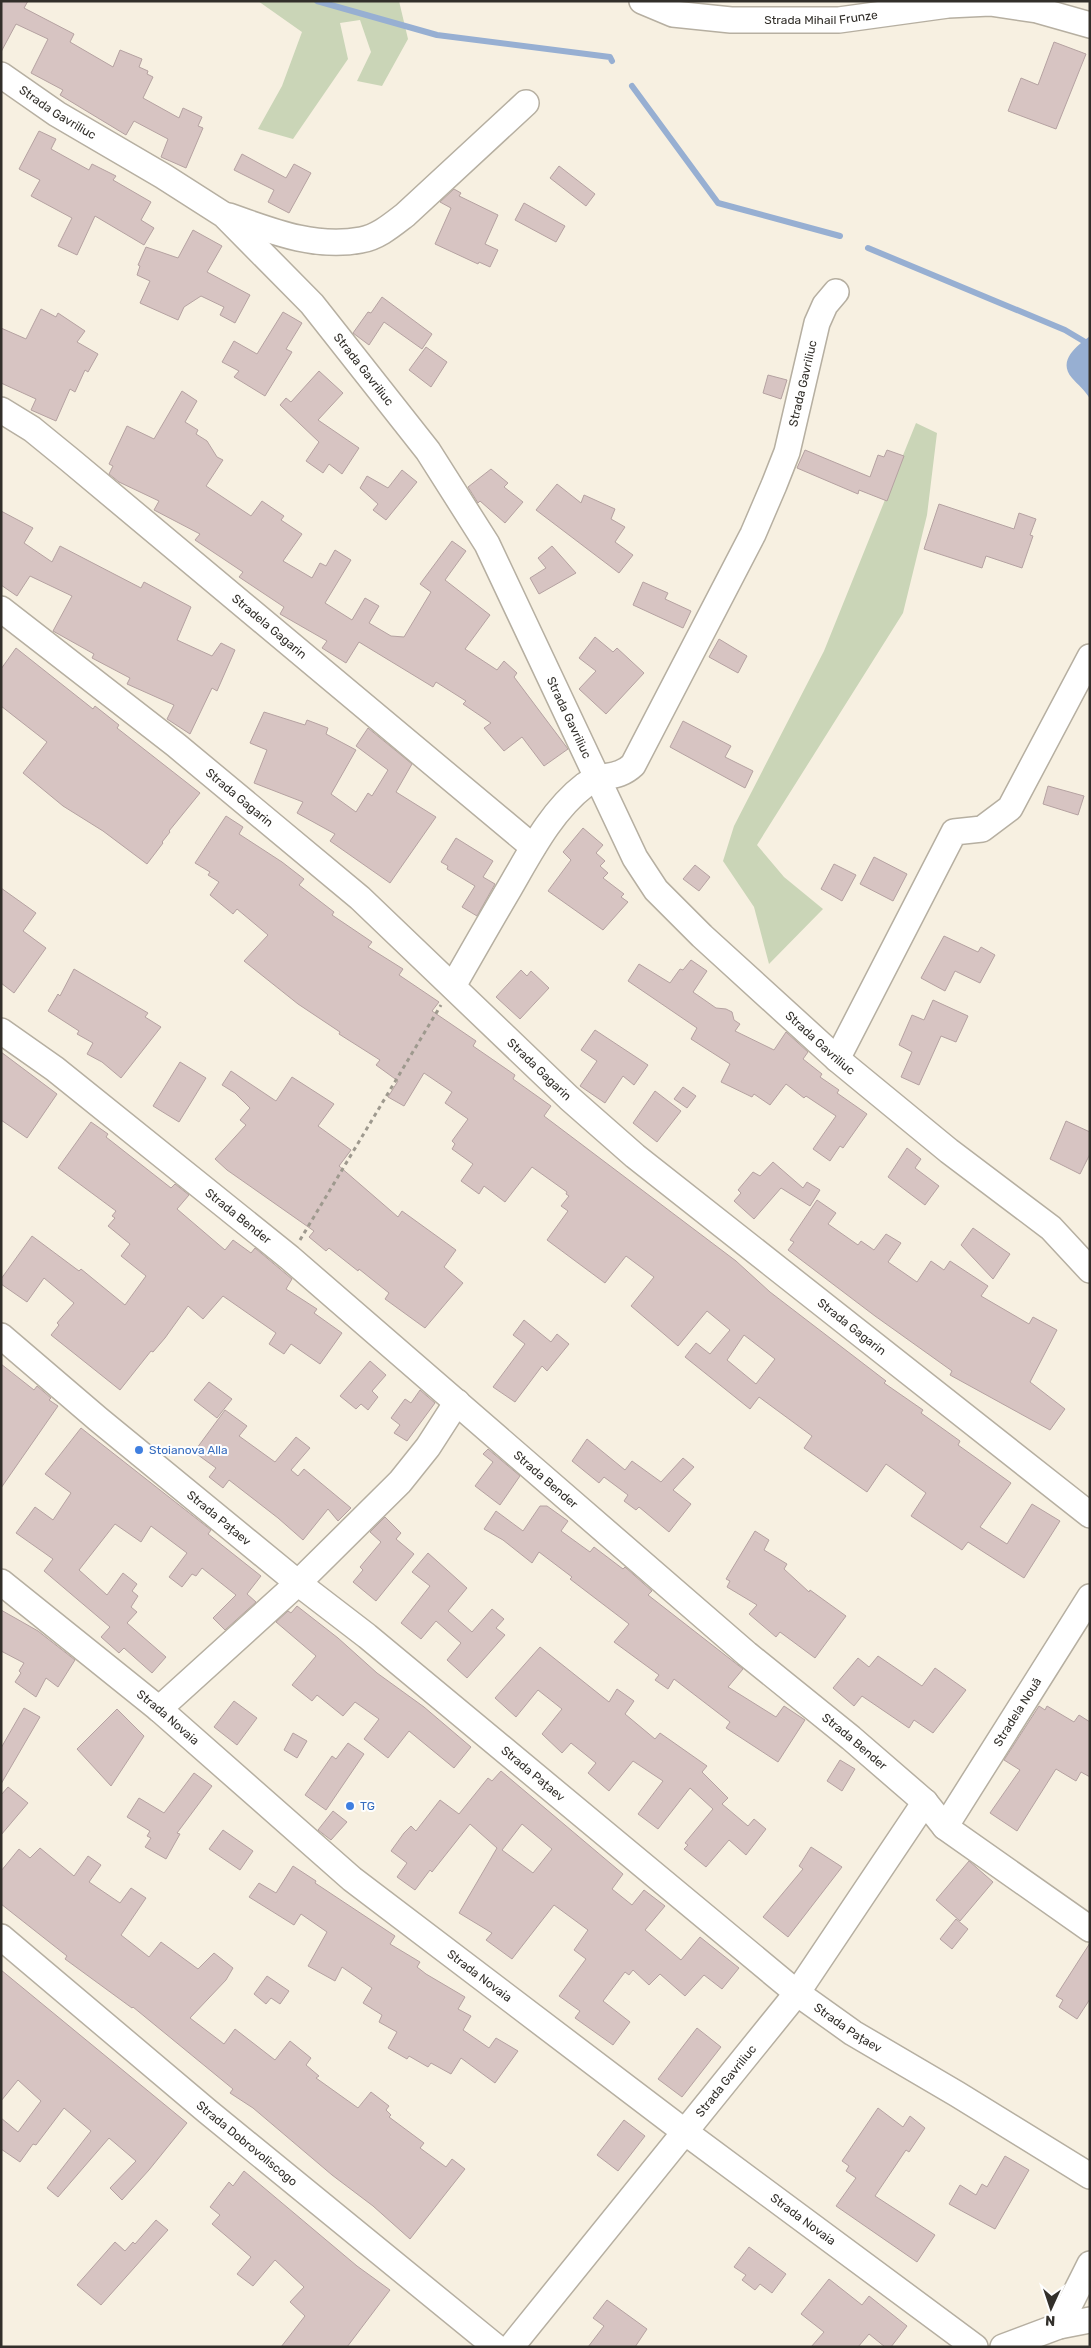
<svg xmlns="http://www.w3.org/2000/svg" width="1091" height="2348" font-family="Rubik,sans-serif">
  <rect width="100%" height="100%" fill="#f7f0e1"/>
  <!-- green -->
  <g fill="#cad5b7">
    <polygon points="258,1 399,1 408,39 382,86 357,81 371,52 360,20 340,23 348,59 293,139 258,129 282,86 302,32"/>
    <polygon points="916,423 937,433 927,515 903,613 757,845 784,877 823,909 769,964 754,907 723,861 734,826 824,651"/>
  </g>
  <!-- water -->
  <path fill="#97afd2" d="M1090 336V399C1085 390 1078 385 1072 378 1057 360 1077 346 1090 336Z"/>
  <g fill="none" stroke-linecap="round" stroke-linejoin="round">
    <!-- stream -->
    <g stroke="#97afd2" stroke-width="6">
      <polyline points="317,1 437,35 610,57 612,61"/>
      <polyline points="632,86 718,203 840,236"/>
      <polyline points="868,248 1065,330 1090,345"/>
    </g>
  </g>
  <!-- building -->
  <g fill="#d7c4c2" stroke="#b5a2a1" fill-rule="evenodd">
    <polygon points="1,1 28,1 24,8 74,34 70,42 113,67 120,50 142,59 139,67 148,71 147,74 153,77 143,98 179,118 183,108 202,117 198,126 203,128 186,168 161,157 168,139 134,121 126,135 60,95 63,90 31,73 48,39 16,24 1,52"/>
    <polygon points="1054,42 1086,54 1056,129 1008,111 1021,78 1038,85"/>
    <polygon points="39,131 56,139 51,149 89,170 92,164 116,176 113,180 151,202 141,220 154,228 144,245 95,216 77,255 58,246 72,218 31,196 40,180 19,169"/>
    <polygon points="242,154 286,178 294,164 311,173 289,213 268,202 274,190 234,170"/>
    <polygon points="559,166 595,194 586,206 550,178"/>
    <polygon points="454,189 461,193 459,196 498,215 485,244 498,250 490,267 479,262 478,264 435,244 451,208 440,202"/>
    <polygon points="524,203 565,226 556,242 515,220"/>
    <polygon points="193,230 222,246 207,272 250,295 235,323 220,315 224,307 201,296 184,307 178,320 140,303 150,281 137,275 140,266 138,265 146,247 178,258"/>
    <polygon points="382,297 432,334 422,349 384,322 369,345 353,333 368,312 371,313"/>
    <polygon points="41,309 56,317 58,313 85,331 77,342 98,354 88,372 85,370 75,392 70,389 56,421 31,410 36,399 1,383 1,328 26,339"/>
    <polygon points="283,312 302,323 286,349 292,352 265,396 234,377 239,371 222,362 234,341 257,354"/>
    <polygon points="426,347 447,362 431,387 409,370"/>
    <polygon points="319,371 343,393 318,420 359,448 342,474 329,464 323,473 306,461 319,442 280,405 286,398 291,402"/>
    <polygon points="768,375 787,380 781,399 763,393"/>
    <polygon points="182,391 197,401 185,422 198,430 196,434 207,441 217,457 223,460 206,486 251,516 262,501 284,516 281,520 302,534 283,561 312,578 320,563 326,566 335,550 351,560 325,603 352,620 365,598 379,606 369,623 391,636 404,637 431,592 420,584 452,541 466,551 445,580 490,615 465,649 497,670 504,661 517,673 514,677 568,749 544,766 522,737 504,751 484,728 491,723 463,704 466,701 436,682 433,687 359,642 346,663 322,648 327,641 280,614 284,607 239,577 243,572 195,540 200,534 154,510 159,501 119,482 109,474 113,466 109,464 127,426 154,439"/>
    <polygon points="805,450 870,477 878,455 884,457 887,450 904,456 887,501 859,490 858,494 797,468"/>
    <polygon points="491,469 508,483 504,487 523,502 505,523 480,501 478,503 468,487"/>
    <polygon points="402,470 417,482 386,520 373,510 378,504 360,488 367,476 388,488"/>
    <polygon points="557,484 581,503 584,495 615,509 611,519 625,527 615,542 633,555 619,573 536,510"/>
    <polygon points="939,504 1014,529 1019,513 1036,519 1030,535 1033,536 1022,568 986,556 982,568 924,549"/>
    <polygon points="1,511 33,528 24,543 52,562 60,546 141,588 144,582 191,607 177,640 212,656 221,643 235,650 217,691 212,688 190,734 167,719 174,705 127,684 130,678 92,658 94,654 53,631 72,596 30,576 17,596 1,585"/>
    <polygon points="552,546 576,573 539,594 530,578 546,568 538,558"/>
    <polygon points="643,582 668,593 665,599 691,611 683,628 633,605"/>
    <polygon points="595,637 613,652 617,648 644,673 606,714 579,689 596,671 579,658"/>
    <polygon points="719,639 747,656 738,673 709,657"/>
    <polygon points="16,648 93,709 95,706 119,725 117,728 200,793 169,831 170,832 162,842 163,843 147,864 103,831 63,806 23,773 47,742 1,706 1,669"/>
    <polygon points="264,712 305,725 307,720 328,728 326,734 356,750 331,794 356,812 368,793 372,796 388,770 356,746 368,728 412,764 396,792 436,817 390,883 330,841 335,834 297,813 303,802 254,783 267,750 250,743"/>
    <polygon points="683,721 731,746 725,757 753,771 745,788 670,747"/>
    <polygon points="1048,786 1084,796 1078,815 1043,804"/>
    <path d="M226 816 243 827 239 834 282 862 304 879 299 885 334 912 332 915 372 942 368 947 403 969 399 975 439 1002 432 1011 476 1041 473 1046 515 1075 513 1079 551 1106 544 1116 736 1261 770 1292 886 1381 884 1383 923 1410 921 1413 960 1441 958 1445 1011 1483 980 1527 1007 1544 1032 1504 1060 1521 1024 1578 968 1542 962 1550 911 1516 926 1493 886 1464 867 1492 804 1448 812 1436 759 1397 750 1409 685 1357 696 1343 710 1354 730 1330 707 1311 678 1346 631 1306 654 1277 626 1256 605 1283 547 1240 568 1211 561 1206 569 1196 566 1194 567 1192 532 1167 505 1202 484 1186 479 1194 461 1181 473 1164 452 1149 455 1144 452 1141 468 1119 445 1103 452 1092 424 1073 404 1106 388 1097 398 1081 376 1065 380 1060 339 1034 340 1032 298 1004 244 961 268 935 237 909 233 914 210 895 219 882 208 875 210 872 195 863ZM744 1335 775 1359 756 1384 727 1360Z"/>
    <polygon points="583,828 603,845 596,853 605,861 600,866 608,873 603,878 624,894 621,897 628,902 603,930 548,891 571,860 563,852"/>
    <polygon points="456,838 493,861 483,877 495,884 477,916 462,907 475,886 447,869 448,866 441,862"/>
    <polygon points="874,857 907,874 893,901 860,884"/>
    <polygon points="834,864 856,875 842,901 821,889"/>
    <polygon points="695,865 710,877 699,891 683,879"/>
    <polygon points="1,888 36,913 23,931 46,948 14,993 1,983"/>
    <polygon points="944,936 978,952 981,947 995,955 980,983 955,971 945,991 921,978"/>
    <polygon points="691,960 707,971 693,992 716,1008 726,1009 732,1012 734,1020 740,1024 735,1031 774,1050 786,1032 808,1052 803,1059 822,1074 820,1077 839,1090 837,1093 867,1114 843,1148 840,1146 830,1161 813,1149 836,1116 806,1096 804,1098 786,1084 770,1105 754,1094 752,1097 721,1082 730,1064 691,1039 697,1028 628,981 639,964 670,983 680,969 683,970"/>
    <polygon points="74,969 148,1013 145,1017 161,1027 121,1078 102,1062 87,1054 93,1043 77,1034 79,1031 48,1011 58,994 60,996"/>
    <polygon points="521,970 527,976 531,971 549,988 520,1019 496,997"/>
    <polygon points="933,1000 968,1016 956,1042 941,1036 919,1085 901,1077 912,1052 899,1045 912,1015 924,1020"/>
    <polygon points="595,1030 648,1065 634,1085 623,1076 605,1103 580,1086 597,1061 581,1050"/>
    <polygon points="1,1052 57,1094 27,1138 1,1120"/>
    <polygon points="180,1062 206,1078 179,1122 153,1106"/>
    <polygon points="231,1071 276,1101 292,1077 334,1104 318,1126 351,1150 339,1166 398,1217 402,1211 456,1250 444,1267 463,1283 425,1328 385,1299 389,1293 359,1269 358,1271 329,1248 326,1251 309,1237 314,1231 227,1170 215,1159 246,1125 240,1120 250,1108 235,1093 222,1085"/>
    <polygon points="683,1087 696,1096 687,1108 674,1099"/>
    <polygon points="655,1091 681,1111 657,1142 633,1123"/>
    <polygon points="1066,1121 1090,1132 1090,1154 1080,1174 1050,1159"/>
    <polygon points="91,1122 108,1134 106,1137 171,1188 175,1184 189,1195 177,1209 225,1250 233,1240 251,1253 255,1248 292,1279 286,1289 317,1309 314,1313 342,1333 320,1364 291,1344 284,1354 269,1344 276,1333 223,1296 203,1319 188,1306 165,1338 153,1352 151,1351 120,1390 51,1335 59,1325 57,1323 74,1303 44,1278 27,1302 1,1284 1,1279 32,1236 79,1271 81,1269 125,1305 146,1276 121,1256 130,1244 108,1226 115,1218 112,1216 116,1211 58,1168"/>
    <polygon points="907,1148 921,1159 915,1168 939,1186 925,1205 888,1177"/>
    <polygon points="773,1162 803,1188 807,1182 820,1190 810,1206 781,1188 754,1219 734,1201 741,1193 738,1190 753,1172 760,1176"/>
    <polygon points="817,1200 836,1213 828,1224 858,1245 861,1241 874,1250 886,1234 901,1243 888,1262 917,1282 931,1261 944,1270 950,1261 988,1286 981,1296 1029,1324 1033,1317 1057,1330 1030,1382 1065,1409 1050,1430 950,1375 952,1371 875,1316 788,1250 794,1242 790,1240"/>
    <polygon points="973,1228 1010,1254 993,1279 961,1245"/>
    <polygon points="524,1320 551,1342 557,1334 569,1344 547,1371 542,1366 515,1402 493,1387 525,1344 513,1335"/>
    <polygon points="370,1361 386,1375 372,1391 378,1397 368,1410 361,1404 356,1409 340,1396"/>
    <polygon points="1,1364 34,1390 37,1386 51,1398 49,1400 58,1406 1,1488"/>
    <polygon points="209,1382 232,1399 217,1418 194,1400"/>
    <polygon points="420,1390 435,1403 407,1441 394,1433 400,1425 391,1418 405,1399 411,1403"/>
    <polygon points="225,1410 247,1426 239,1436 275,1462 296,1437 310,1448 291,1470 298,1476 304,1469 351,1508 338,1521 328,1509 303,1540 278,1518 229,1480 223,1488 209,1477 216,1468 194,1452"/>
    <polygon points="81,1428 211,1530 208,1534 261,1576 247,1594 256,1602 225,1630 213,1618 236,1595 202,1568 196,1576 192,1574 182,1587 169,1577 187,1553 151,1526 141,1542 115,1524 79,1570 107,1595 123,1573 137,1584 132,1591 138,1596 131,1607 137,1612 127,1623 166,1657 152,1673 124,1648 119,1653 101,1637 110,1627 44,1571 53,1559 16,1533 35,1507 53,1520 71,1493 45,1474"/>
    <polygon points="587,1439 625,1470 632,1461 661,1482 683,1458 694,1467 673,1490 691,1504 669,1532 639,1507 636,1510 624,1501 628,1495 604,1477 599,1483 572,1461"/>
    <polygon points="488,1449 520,1476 500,1505 475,1486 493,1462 483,1454"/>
    <polygon points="540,1506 547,1506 568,1521 561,1531 590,1552 594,1547 623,1569 625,1567 652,1591 648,1595 743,1669 728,1687 776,1717 784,1706 805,1720 778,1762 726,1728 730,1722 674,1679 668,1689 655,1680 659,1675 614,1642 629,1624 570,1579 572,1577 539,1552 532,1563 503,1540 484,1529 496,1511 523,1531"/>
    <polygon points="385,1517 401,1533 396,1539 414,1554 376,1601 353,1582 363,1570 360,1567 381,1542 370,1532"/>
    <polygon points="755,1531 769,1540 764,1550 787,1564 784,1569 809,1592 810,1590 846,1616 815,1658 780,1632 776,1637 749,1614 757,1605 727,1587 730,1581 726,1579"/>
    <polygon points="428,1553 467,1588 448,1611 472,1632 492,1609 504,1619 496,1628 505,1635 467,1678 447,1660 461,1643 436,1621 421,1639 401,1623 430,1586 412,1572"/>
    <polygon points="297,1606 338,1638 377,1673 424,1707 471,1747 454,1768 409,1731 388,1758 364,1739 379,1719 355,1702 343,1716 317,1695 312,1701 292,1685 316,1656 276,1622 288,1611 291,1613"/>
    <polygon points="1,1610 38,1631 75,1660 58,1687 46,1678 36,1697 15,1682 21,1673 19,1671 24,1663 1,1651"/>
    <polygon points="540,1647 609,1702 617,1689 634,1701 625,1714 655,1739 660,1733 707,1766 702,1772 728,1798 722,1804 748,1826 754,1819 766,1829 746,1855 729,1840 706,1867 684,1849 688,1845 685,1843 713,1809 690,1788 658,1829 638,1814 663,1781 633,1761 609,1791 588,1773 596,1763 571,1743 562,1753 542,1734 562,1709 538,1690 516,1717 495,1698"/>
    <polygon points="878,1656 922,1686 935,1668 966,1690 933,1733 914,1720 909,1728 862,1696 854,1706 833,1688 858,1658 869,1667"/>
    <polygon points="234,1701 257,1718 237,1745 214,1727"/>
    <polygon points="1039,1706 1045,1710 1047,1706 1074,1722 1079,1715 1090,1722 1090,1777 1081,1772 1076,1781 1056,1769 1017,1831 990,1813 1020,1770 1004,1760"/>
    <polygon points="24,1708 40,1717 1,1784 1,1748"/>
    <polygon points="117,1709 144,1736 111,1786 77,1749"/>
    <polygon points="293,1733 307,1741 297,1758 284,1750"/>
    <polygon points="348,1743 364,1754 326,1810 305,1795 332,1756 336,1759"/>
    <polygon points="840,1760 855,1769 842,1791 827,1781"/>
    <path d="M501 1771 623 1874 612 1889 632 1905 644 1890 665 1906 645 1930 681 1960 700 1937 739 1968 722 1989 704 1975 685 1996 660 1974 649 1985 633 1970 629 1975 625 1972 603 2001 630 2022 613 2045 575 2018 580 2011 559 1996 586 1959 574 1950 588 1930 554 1905 512 1959 486 1940 492 1933 459 1913 497 1848 470 1824 432 1872 430 1870 415 1890 397 1877 407 1863 391 1851 404 1833 411 1826 416 1831 440 1800 459 1814 488 1778 492 1781ZM522 1824 552 1849 533 1873 502 1850Z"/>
    <polygon points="194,1773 212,1786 177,1833 180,1834 166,1859 145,1847 151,1838 147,1836 150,1831 127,1817 139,1798 164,1813"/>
    <polygon points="8,1787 28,1803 1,1835 1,1795"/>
    <polygon points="333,1811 347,1822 331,1840 318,1830"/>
    <polygon points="223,1830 253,1851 240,1870 209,1849"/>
    <polygon points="811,1847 842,1867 788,1937 763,1917 803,1869 799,1866"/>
    <polygon points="40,1848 74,1876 88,1856 101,1865 89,1882 120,1903 131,1888 146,1898 121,1935 149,1957 161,1942 198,1969 214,1953 233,1968 226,1980 190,2018 224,2044 235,2029 275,2060 290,2041 311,2058 306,2065 319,2076 316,2078 358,2108 371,2092 389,2106 386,2110 391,2115 389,2117 424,2143 420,2148 446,2167 452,2159 465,2169 410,2239 373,2206 332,2175 253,2108 230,2093 233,2089 133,2007 132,2008 65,1959 67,1956 1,1904 1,1871 19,1849 30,1858"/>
    <polygon points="969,1861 993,1882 960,1921 936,1900"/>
    <polygon points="293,1866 316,1881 315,1883 395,1936 390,1944 420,1962 417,1967 426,1974 465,1997 458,2009 471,2016 463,2030 489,2048 496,2038 518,2051 495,2083 461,2058 451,2074 431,2063 428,2067 409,2056 407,2059 388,2048 397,2032 379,2022 382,2015 363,2003 372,1988 342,1967 335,1981 308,1966 327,1932 301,1914 294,1925 249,1897 259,1883 276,1893"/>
    <polygon points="956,1919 968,1929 952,1949 940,1939"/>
    <polygon points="1090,1943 1090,1999 1077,2019 1059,2007 1063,2000 1056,1996"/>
    <polygon points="1,1970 187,2123 149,2170 122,2200 110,2188 136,2161 109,2138 58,2197 47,2188 91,2131 64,2108 36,2145 33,2144 20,2162 1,2149 1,2118 18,2132 41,2101 18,2080 1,2101"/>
    <polygon points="267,1976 289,1991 280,2004 271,1998 266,2004 254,1994"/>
    <polygon points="697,2028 721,2047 682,2097 658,2079"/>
    <polygon points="878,2108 903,2127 910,2116 925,2128 909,2152 906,2150 875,2196 935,2235 917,2262 836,2206 856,2178 846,2171 849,2166 842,2161"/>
    <polygon points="624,2120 645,2136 618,2171 597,2155"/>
    <polygon points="1005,2156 1029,2170 995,2229 949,2204 960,2185 976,2195 982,2184 987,2187"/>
    <polygon points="244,2171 357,2266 390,2290 347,2347 281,2347 305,2316 290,2302 304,2287 275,2260 253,2286 237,2274 251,2257 212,2224 220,2215 210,2207 229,2182 233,2186"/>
    <polygon points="156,2220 168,2230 101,2305 77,2285 115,2242 125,2251 133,2242 135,2244"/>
    <polygon points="749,2247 786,2274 772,2293 760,2284 755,2290 742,2280 746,2275 734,2267"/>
    <polygon points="829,2279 862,2305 869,2296 907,2326 891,2347 885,2347 869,2334 858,2347 811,2347 824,2332 801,2314"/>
    <polygon points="607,2300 647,2329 635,2347 588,2347 604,2326 593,2318"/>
  </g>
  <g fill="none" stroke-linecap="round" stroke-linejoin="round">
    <!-- minor casing -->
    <g stroke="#b6afa1" stroke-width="28">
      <g id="minor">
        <path id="s1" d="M642 1 673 14 731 20H839L948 5 990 3 1037 10 1090 25"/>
        <path id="s2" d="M1 75 57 114 163 176 224 215 312 304 428 451 487 544 635 858 656 890 702 936 837 1059 949 1151 1051 1228 1090 1270"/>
        <path d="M229 216C271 231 316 249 361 240 378 237 392 225 405 215L526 103"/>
        <path id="s3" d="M1 410 32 429 70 460 533 847"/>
        <path id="s4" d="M1 609 176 745 360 898 569 1098 635 1156 1090 1515"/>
        <path id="s5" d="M453 986C472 953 490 921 509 889 530 853 551 811 585 785 601 772 616 781 633 765L753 534 774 485 787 452 817 323 825 305 836 292"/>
        <path id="s6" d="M1 1031 55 1069 290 1258 747 1654 851 1738 925 1802 945 1827 1090 1929"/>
        <polyline points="837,1059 954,832 982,829 1010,808 1090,657"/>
        <path id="s7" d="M1 1336 98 1419 298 1583 367 1636 797 1993 853 2033 957 2094 1090 2176"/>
        <path id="s8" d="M1 1582 159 1709 352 1879 685 2132 975 2347"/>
        <polyline points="159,1709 298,1583 400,1482 428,1447 457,1402"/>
        <path id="s9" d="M945 1827 1090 1597"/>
        <path id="s10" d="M1 1937 207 2111 496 2347"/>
        <polyline points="1059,2326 1090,2264"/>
        <path id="s11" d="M511 2347 797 1993 925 1802"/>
        <polyline points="1003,2347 1059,2326 1090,2320"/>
      </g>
    </g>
    <!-- path -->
    <polyline stroke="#9e998e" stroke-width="3" stroke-dasharray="4 4" stroke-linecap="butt" points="300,1240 441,1005"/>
    <!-- minor -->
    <use href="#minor" stroke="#fff" stroke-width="25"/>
  </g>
  <!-- markers -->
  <g fill="#3f7fe0" stroke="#fefefe" stroke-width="2">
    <circle cx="139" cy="1450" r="5"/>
    <circle cx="350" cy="1806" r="5"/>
  </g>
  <g text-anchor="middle" stroke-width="4" stroke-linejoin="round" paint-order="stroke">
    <!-- street labels -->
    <g font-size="12" fill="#322f2a" stroke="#fefefe">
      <text dy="4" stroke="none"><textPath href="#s1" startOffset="182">Strada Mihail Frunze</textPath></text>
      <text dy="4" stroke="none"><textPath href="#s2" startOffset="68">Strada Gavriliuc</textPath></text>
      <text dy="4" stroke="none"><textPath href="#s2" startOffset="472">Strada Gavriliuc</textPath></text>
      <text dy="4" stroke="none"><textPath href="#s5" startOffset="714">Strada Gavriliuc</textPath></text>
      <text dy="4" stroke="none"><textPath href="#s3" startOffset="345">Stradela Gagarin</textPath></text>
      <text dy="4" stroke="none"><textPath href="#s2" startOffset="878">Strada Gavriliuc</textPath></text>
      <text dy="4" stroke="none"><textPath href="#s4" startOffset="304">Strada Gagarin</textPath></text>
      <text dy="4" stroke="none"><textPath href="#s2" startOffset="1296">Strada Gavriliuc</textPath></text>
      <text dy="4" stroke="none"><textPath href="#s4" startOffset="709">Strada Gagarin</textPath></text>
      <text dy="4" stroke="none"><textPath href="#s6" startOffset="301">Strada Bender</textPath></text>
      <text dy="4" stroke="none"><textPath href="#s4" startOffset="1114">Strada Gagarin</textPath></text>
      <text dy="4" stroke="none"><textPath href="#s6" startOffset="706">Strada Bender</textPath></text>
      <text dy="4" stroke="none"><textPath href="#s7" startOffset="284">Strada Pațaev</textPath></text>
      <text dy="4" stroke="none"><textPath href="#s9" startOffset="136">Stradela Nouă</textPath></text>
      <text dy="4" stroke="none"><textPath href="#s8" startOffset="215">Strada Novaia</textPath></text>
      <text dy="4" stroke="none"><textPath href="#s6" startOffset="1111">Strada Bender</textPath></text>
      <text dy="4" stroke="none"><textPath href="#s7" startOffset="689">Strada Pațaev</textPath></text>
      <text dy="4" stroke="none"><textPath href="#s8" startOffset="620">Strada Novaia</textPath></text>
      <text dy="4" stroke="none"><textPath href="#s7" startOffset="1094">Strada Pațaev</textPath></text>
      <text dy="4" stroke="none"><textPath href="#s11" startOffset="342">Strada Gavriliuc</textPath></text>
      <text dy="4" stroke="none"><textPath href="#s10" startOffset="321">Strada Dobrovoliscogo</textPath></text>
      <text dy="4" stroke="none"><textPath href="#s8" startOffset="1025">Strada Novaia</textPath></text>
    </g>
    <!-- shop labels -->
    <g font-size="12" fill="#366cbe" stroke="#fefefe" text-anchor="start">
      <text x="149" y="1454">Stoianova Alla</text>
      <text x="360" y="1810">TG</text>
    </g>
  </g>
  <!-- border -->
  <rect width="1091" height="2348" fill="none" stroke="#322f2a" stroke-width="5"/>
  <!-- north arrow -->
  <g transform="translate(1051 2308) rotate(183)" stroke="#fefefe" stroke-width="4" paint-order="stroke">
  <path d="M0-4L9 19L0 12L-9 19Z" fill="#322f2a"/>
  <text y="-8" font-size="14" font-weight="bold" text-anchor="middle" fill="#322f2a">N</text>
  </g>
</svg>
